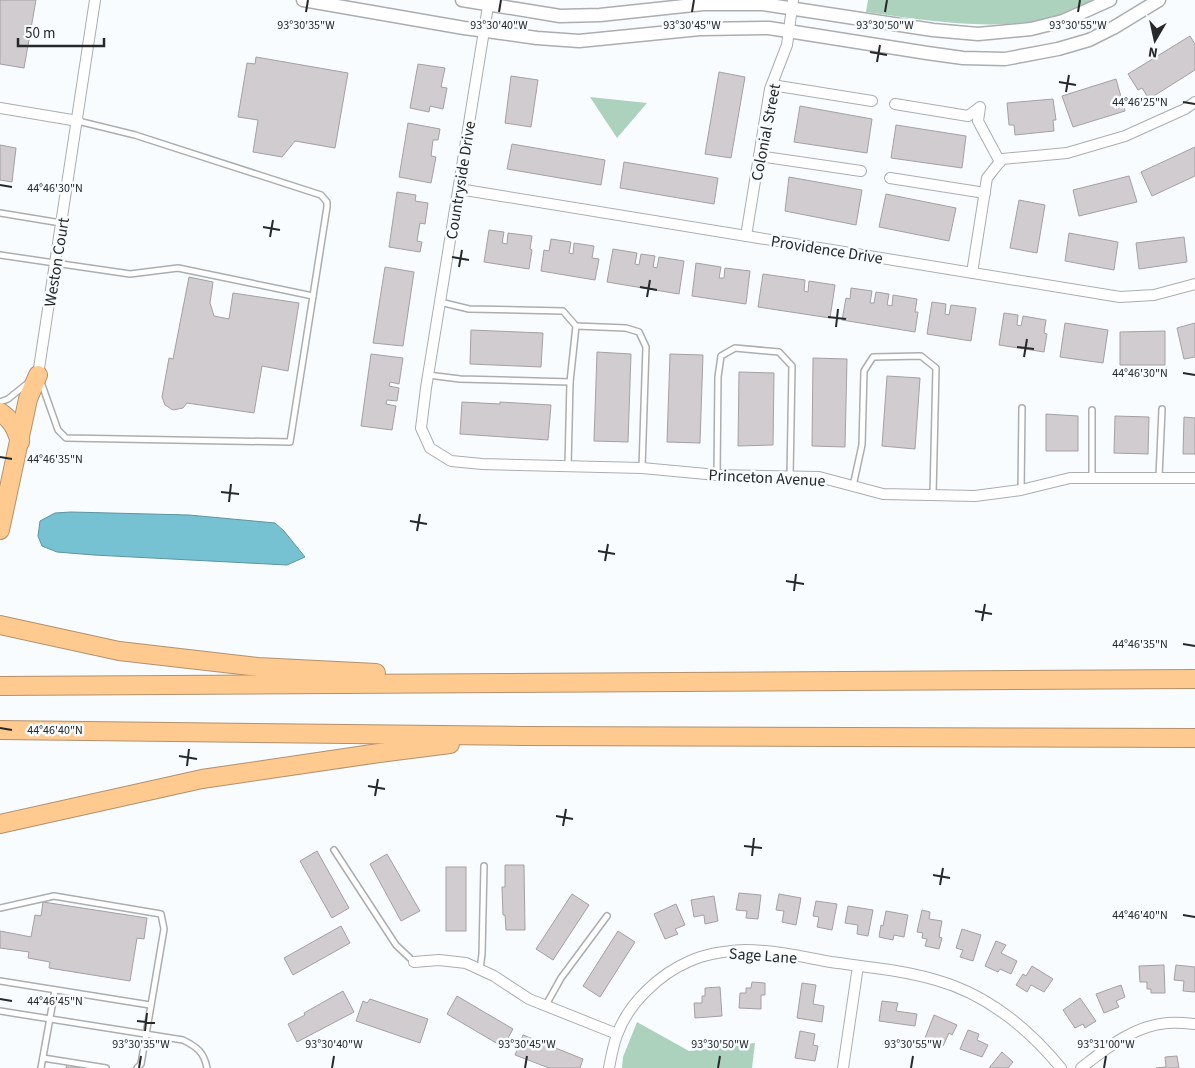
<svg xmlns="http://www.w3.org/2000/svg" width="1195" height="1068" font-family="'Source Sans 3',sans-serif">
  <rect width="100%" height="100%" fill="#f8fcff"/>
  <!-- green -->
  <g fill="#acd2be">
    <path d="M868 0H1097C1028 39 940 22 866 12Z"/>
    <polygon points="590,97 647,103 617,138"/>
    <polygon points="637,1022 689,1051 755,1043 752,1068 622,1068 623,1057"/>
  </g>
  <!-- water -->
  <polygon fill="#76c2d2" stroke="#5e949f" points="71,512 189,515 275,523 284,531 305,557 287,565 94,555 57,552 42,546 38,536 40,521 55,513"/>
  <!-- building -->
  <g fill="#d0cccf" stroke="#a4a0a3">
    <polygon points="0,0 36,0 24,68 0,64"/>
    <polygon points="1190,36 1195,44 1195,70 1149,99 1142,88 1138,90 1128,74"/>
    <polygon points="256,57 348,73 335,148 295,141 282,157 253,152 258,120 238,117 247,63 255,64"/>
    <polygon points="418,64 445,68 441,87 447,88 443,109 430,106 429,112 410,108"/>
    <polygon points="719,72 745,77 731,158 705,154"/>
    <polygon points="511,76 538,80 531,127 505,123"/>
    <polygon points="1116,79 1125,111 1073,127 1062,96"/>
    <polygon points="1053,99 1056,120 1053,120 1054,131 1015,135 1014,125 1009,125 1007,103"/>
    <polygon points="800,106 872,119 867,153 794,142"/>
    <polygon points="408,123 440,129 438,140 433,140 431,156 436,157 431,183 399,177"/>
    <polygon points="896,125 966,136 962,168 891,158"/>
    <polygon points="512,144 605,160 601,185 507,169"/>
    <polygon points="0,145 16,148 12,182 0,180"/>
    <polygon points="1195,147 1195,176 1152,196 1141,172"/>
    <polygon points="624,162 718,178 714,204 620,188"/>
    <polygon points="1129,176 1137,202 1079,216 1073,190"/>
    <polygon points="789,177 862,190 856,225 785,211"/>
    <polygon points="397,192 416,195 415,201 428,203 425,224 420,223 417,241 422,242 420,252 389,247"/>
    <polygon points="886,194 956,208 949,241 879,227"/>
    <polygon points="1019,200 1045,205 1037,253 1010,248"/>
    <polygon points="489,230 504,232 502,243 507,244 508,233 532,236 530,249 532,250 529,269 484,262"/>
    <polygon points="1069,233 1118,242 1114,270 1065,261"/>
    <polygon points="1184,237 1187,262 1139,269 1136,243"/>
    <polygon points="551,239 571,242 569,253 573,254 574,243 594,246 592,258 599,259 595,280 541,271 544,250 549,251"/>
    <polygon points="613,249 637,253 635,264 639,265 641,254 655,256 653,267 657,268 659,257 684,261 679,294 607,282"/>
    <polygon points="696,263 721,267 719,278 724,278 725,268 750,271 746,304 692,296"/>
    <polygon points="385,267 414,272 403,346 373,343"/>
    <polygon points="763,274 805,280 804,291 808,292 809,281 835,285 830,318 758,307"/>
    <polygon points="189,277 213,282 210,303 214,316 229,319 233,293 299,303 288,371 262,366 254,413 187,403 183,408 173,410 165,405 162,397 169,358 173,359"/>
    <polygon points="851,288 872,291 870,303 874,303 876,292 889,294 887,305 892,306 893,295 917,299 915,312 918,312 915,332 842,320 846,298 850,299"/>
    <polygon points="932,302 946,304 945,314 949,315 951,305 976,308 971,341 927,334"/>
    <polygon points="1004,313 1018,315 1017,325 1021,326 1023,316 1046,320 1044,333 1047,334 1044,352 999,345"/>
    <polygon points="1065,323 1108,330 1103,363 1060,357"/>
    <polygon points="1195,323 1195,357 1184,359 1177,328"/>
    <polygon points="471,330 543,333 541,367 470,364"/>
    <polygon points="1165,331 1165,365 1120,365 1120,332"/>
    <polygon points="597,352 631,354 628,442 594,441"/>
    <polygon points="371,354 403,358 399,384 390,382 389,386 399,388 397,401 387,400 386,404 396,406 392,430 361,426"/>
    <polygon points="670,354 703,355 700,443 667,442"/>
    <polygon points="813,358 847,359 845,447 812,446"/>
    <polygon points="739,372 774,373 773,445 738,446"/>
    <polygon points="887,376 920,378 915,449 882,446"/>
    <polygon points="462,402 500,404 500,402 551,405 548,440 460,434"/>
    <polygon points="1046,414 1078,416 1078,451 1046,451"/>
    <polygon points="1115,416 1149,417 1148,454 1114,453"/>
    <polygon points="1184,417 1195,418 1195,454 1183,454"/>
    <polygon points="317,851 349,908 332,918 300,861"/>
    <polygon points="387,854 420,911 401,921 370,864"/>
    <polygon points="505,865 524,865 525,930 506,930 505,915 503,915 502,887 505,887"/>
    <rect x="446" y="867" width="20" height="64"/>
    <polygon points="739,893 761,895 758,919 746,918 747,911 736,910"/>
    <polygon points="572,894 589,905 553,960 536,949"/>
    <polygon points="779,894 801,898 796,925 782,922 784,911 776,910"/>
    <polygon points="714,896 718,921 705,924 704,915 694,917 691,900"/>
    <polygon points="816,901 837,904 832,930 817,927 819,917 813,916"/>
    <polygon points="43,902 147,918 144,939 137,938 130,981 49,968 50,962 28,958 29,952 0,948 0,931 31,937 35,915 41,916"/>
    <polygon points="676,904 685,925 675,929 678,934 665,939 654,914"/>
    <polygon points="848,906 873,910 868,936 857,934 858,925 845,923"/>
    <polygon points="922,910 930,912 929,919 942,921 939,937 942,938 939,949 925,946 927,939 922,938 923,933 917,932"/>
    <polygon points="886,911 908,915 904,937 894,935 893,940 879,937 881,925 883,926"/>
    <polygon points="341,926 350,943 293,975 284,958"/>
    <polygon points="962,929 981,935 973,961 960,957 963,950 956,948"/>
    <polygon points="618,931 635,942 600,997 583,986"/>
    <polygon points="996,941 1006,945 1001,953 1017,961 1011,974 1000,969 998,972 985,966"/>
    <polygon points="1164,965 1165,993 1151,993 1151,989 1147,989 1147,982 1140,982 1139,966"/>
    <polygon points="1176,965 1195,967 1195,992 1183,991 1184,981 1174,980"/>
    <polygon points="1032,966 1053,979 1044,992 1031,985 1027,992 1016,985 1023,974 1026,976"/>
    <polygon points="752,982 765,983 765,995 761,995 761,1009 739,1008 740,993 746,993 746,988 751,988"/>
    <polygon points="802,983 816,985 813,1004 824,1006 822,1022 797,1018"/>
    <polygon points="1121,985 1125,997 1116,1001 1119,1007 1104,1013 1096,994"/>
    <polygon points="720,987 722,1016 695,1018 694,1003 702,1003 702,996 705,996 705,988"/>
    <polygon points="343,991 354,1012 297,1042 288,1024 305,1015 304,1013"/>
    <polygon points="457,996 513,1029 503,1047 447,1014"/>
    <polygon points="1080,998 1096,1021 1085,1028 1083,1024 1075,1028 1063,1010"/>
    <polygon points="370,999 428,1019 420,1043 356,1021 363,1001 367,1003"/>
    <polygon points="882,1001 898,1003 896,1011 917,1014 915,1026 879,1021"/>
    <polygon points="934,1015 957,1025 952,1035 949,1033 943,1046 925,1038"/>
    <polygon points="968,1030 979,1034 977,1040 988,1045 982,1057 960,1049"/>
    <polygon points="800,1031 815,1034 813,1045 818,1046 815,1061 795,1058"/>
    <polygon points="523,1035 583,1059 580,1068 549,1068 515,1055"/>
    <polygon points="1002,1052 1013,1062 1008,1068 989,1068"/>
    <polygon points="1177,1056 1179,1068 1156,1068 1166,1067 1165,1057"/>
    <polygon points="67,1064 90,1068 66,1068"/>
  </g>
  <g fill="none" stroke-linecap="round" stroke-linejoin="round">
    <!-- service casing -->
    <g stroke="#aaaeb1" stroke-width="8">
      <g id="service">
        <polyline points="0,213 61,223"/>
        <polyline points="0,255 130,274 178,268 313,296"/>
        <polyline points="440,302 469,309 563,311 576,326 570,382 568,466"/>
        <polyline points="576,326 626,328 639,332 646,347 642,468"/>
        <polyline points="428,375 460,379 570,382"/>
        <polyline points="41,382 58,430 66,438 290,442 327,207 327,202 321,195 135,135 78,121"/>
        <polyline points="0,402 8,399 28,383"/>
        <polyline points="1092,410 1092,477"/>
        <polyline points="717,475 718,377 721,356 735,348 779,352 792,366 790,476"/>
        <polyline points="1159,477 1162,409"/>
        <polyline points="853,486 862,445 864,371 873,357 921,356 936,368 933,495"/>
        <polyline points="1021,490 1022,408"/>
        <polyline points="334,850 396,945 414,962"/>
        <polyline points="0,908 54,896 161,914 164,929 141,1064 137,1068"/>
        <polyline points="480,969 482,954 484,866"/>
        <polyline points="0,981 150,1005"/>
        <polyline points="546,1005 561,978 607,916"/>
        <path d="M0 1011 183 1040C197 1047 204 1052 207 1068"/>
        <polyline points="43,1058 106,1068"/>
        <polyline points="41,1068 55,990"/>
      </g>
    </g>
    <!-- minor casing -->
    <g stroke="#aaaeb1" stroke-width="12">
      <g id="minor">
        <polyline points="489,0 426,388 421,428 430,448 451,461 482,464 642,468 717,475 819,477 883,494 975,496 1021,490 1070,478 1195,478"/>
        <polyline points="772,85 872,101"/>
        <polyline points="895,104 968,116 980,107 978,121 1000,162"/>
        <polyline points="0,108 78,121"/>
        <polyline points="759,156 861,171"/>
        <polyline points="890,178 985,193"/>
        <polyline points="459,189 1120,297 1154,295 1195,284"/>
        <polyline points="746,236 770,89 787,45 793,0"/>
        <polyline points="972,273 987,178 1002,159 1067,153 1125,136 1185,109 1195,102"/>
        <polyline points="38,375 95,0"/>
        <polyline points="414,962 439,960 466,963 494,976 529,999 617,1034"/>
        <path d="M609 1068C611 1057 613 1046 617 1035 628 1004 659 974 690 961 707 953 726 951 745 950 774 950 803 957 831 962 866 967 902 970 936 980 986 994 1028 1028 1061 1068"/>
        <polyline points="843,1068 858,966"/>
        <path d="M1081 1068C1107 1048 1133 1026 1167 1023 1176 1022 1186 1023 1195 1024"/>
      </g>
    </g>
    <!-- tertiary casing -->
    <g stroke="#aaaeb1" stroke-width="15">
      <g id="tertiary">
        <polyline points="303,0 464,28 537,38 579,41 700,29 769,28 927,53 963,58 1005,59 1058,49 1089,40 1113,28 1159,0"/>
        <polyline points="462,0 560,16 600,15 703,4 763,4 933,30 978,34 1031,29 1063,21 1110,0"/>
      </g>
    </g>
    <!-- motorway casing -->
    <g stroke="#b2916c" stroke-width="20">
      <g id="motorway">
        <path d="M0 412C12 420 16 429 20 442"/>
        <polyline points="0,530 28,399 38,375"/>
        <polyline points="0,625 119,651 258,667 376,673"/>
        <polyline points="0,686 1195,679"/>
        <polyline points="0,730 523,736 1195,738"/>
        <polyline points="0,824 202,779 379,753 450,744"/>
      </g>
    </g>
    <!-- service -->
    <use href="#service" stroke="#fff" stroke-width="5"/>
    <!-- minor -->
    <use href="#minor" stroke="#fff" stroke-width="10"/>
    <!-- tertiary -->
    <use href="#tertiary" stroke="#fff" stroke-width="12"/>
    <!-- motorway -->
    <use href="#motorway" stroke="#feca90" stroke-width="18"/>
  </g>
  <!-- ticks -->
  <path fill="none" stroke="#262829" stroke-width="2" d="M306 12 308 0M499 12 501 0M692 12 694 0M885 12 887 0M1078 12 1080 0M870 52 887 55M877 62 880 45M1059 82 1076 85M1066 92 1069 75M1183 102 1195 104M0 185 12 187M263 227 280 230M270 237 273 220M452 257 469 260M459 267 462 250M640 287 657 290M647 297 650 280M828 317 846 319M836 327 838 309M1017 347 1034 349M1024 357 1027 339M1183 373 1195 375M0 457 12 459M221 492 239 494M229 502 231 484M410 521 427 524M417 531 420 514M598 551 615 554M605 561 608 544M786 581 804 584M794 591 796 574M975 611 992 614M982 621 985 604M1183 644 1195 646M0 728 12 730M179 756 197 759M187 766 189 749M368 786 385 789M375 796 378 779M556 816 573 819M563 826 566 809M744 846 762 848M752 856 754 838M933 875 950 878M940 885 943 868M1183 915 1195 917M0 999 12 1001M137 1021 155 1023M145 1031 147 1013M139 1068 141 1056M332 1068 334 1056M525 1068 527 1056M718 1068 720 1056M911 1068 913 1056M1104 1068 1106 1056"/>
  <g text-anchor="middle" stroke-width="5" stroke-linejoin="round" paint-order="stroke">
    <!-- street labels -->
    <g font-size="16" fill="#262829" stroke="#f8fcff">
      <text transform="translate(765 132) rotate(-79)" y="6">Colonial Street</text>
      <text transform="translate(460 180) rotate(-81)" y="6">Countryside Drive</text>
      <text transform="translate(827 249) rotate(9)" y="6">Providence Drive</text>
      <text transform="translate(56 262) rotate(-81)" y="6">Weston Court</text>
      <text transform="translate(767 477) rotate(3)" y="6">Princeton Avenue</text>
      <text transform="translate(763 955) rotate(4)" y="6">Sage Lane</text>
    </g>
  </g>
  <g font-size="12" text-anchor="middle" fill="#262829" stroke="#f8fcff" stroke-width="5" stroke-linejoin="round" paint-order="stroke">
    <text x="306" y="29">93°30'35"W</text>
    <text x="499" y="29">93°30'40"W</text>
    <text x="692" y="29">93°30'45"W</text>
    <text x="885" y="29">93°30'50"W</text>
    <text x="1078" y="29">93°30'55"W</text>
    <text x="1140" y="106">44°46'25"N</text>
    <text x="55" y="192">44°46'30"N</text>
    <text x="1140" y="377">44°46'30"N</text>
    <text x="55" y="463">44°46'35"N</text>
    <text x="1140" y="648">44°46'35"N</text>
    <text x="55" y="734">44°46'40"N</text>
    <text x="1140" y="919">44°46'40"N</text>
    <text x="55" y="1005">44°46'45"N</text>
    <text x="141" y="1048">93°30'35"W</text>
    <text x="334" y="1048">93°30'40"W</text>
    <text x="527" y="1048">93°30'45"W</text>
    <text x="720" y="1048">93°30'50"W</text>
    <text x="913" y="1048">93°30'55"W</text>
    <text x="1106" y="1048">93°31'00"W</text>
  </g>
  <!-- north arrow -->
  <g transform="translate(1155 40) rotate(189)" stroke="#f8fcff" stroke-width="4" paint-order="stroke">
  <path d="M0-4L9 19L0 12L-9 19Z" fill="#262829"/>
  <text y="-8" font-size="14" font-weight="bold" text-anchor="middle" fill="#262829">N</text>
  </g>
  <!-- scale -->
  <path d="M18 38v8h86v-8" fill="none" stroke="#262829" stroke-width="2.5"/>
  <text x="25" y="38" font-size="15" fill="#262829" stroke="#f8fcff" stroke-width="4" paint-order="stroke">50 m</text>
</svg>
